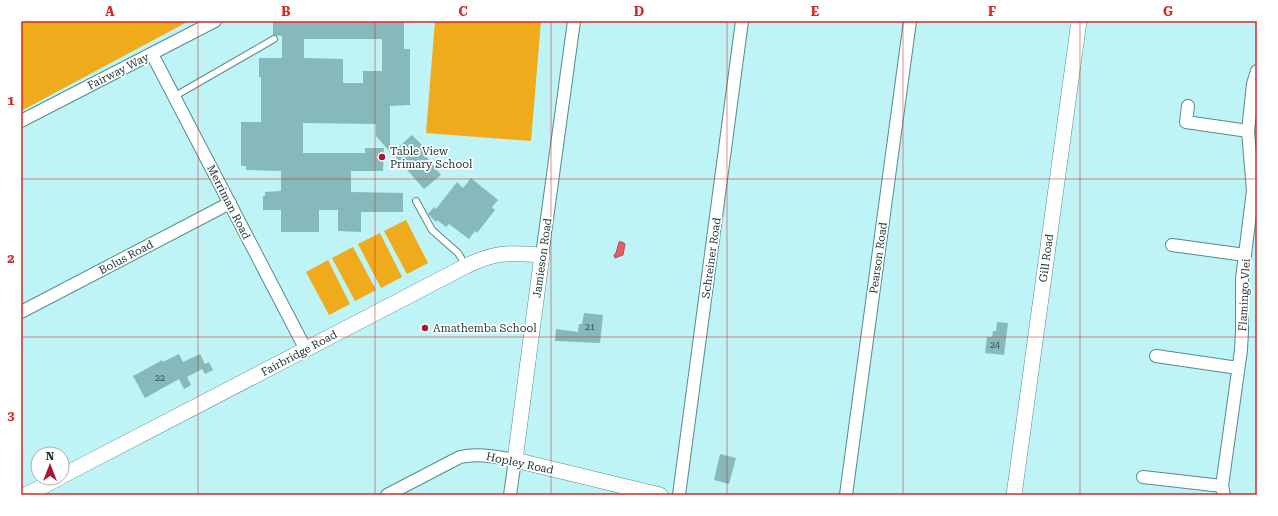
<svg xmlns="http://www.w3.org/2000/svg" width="1278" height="516" font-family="'Roboto Serif',serif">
  <rect width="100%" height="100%" fill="#bef4f5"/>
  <!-- green -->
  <g fill="#efab1c">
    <polygon points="21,21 189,21 21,111"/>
    <polygon points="435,21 541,21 531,141 426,133"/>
    <polygon points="406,220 428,263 407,274 384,231"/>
    <polygon points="380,233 402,277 381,288 358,244"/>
    <polygon points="353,247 376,290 355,301 332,258"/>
    <polygon points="328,260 350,304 329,315 306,272"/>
  </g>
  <!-- water -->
  <polygon fill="#e55f68" stroke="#a85158" points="619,242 622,242 625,244 623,255 615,258 614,255 616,253"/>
  <!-- building -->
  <g fill="#86b9bb" fill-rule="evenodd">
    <path d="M273 21H404V49H410V105L390 106V152L376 136V124L303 123V153H365V148H384L383 171H351V192L403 193V212H361V232L338 231V210H319V232H281V210H263V196H265V192L281 191V171L246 170V166H241V122H261V77H259V58H282V36L273 35ZM304 39H382V71H363V83H343V59L304 58Z"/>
    <polygon points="412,135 424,147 423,148 428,154 426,156 441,175 424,189 392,153"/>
    <polygon points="471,178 498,200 492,207 495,210 477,233 475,231 469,239 449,224 446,227 437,220 436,222 428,214 434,207 436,209 457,182 463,188"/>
    <polygon points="584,313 603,315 600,343 555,341 556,329 578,332 579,324 582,324"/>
    <polygon points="997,322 1008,323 1004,355 985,353 987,337 992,337 993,331 996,331"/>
    <polygon points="179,354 183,362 200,354 205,364 209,362 213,370 205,374 202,369 187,377 191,385 184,389 179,379 145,398 133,376 157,363 162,360 163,362"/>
    <polygon points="720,454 736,458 729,484 714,480"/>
  </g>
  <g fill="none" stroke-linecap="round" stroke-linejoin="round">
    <!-- service casing -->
    <g stroke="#588a8c" stroke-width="8">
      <g id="service">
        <polyline points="175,96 274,39"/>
        <polyline points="416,201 432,230 458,253 466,266"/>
      </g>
    </g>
    <!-- minor casing -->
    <g stroke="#588a8c" stroke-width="14">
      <g id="minor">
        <polyline points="152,54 306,350"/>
        <polyline points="1188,106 1186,122 1248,131"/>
        <polyline points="21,121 215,21"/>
        <polyline points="1172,245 1245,255"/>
        <polyline points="542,255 574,21"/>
        <polyline points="21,312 230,203"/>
        <polyline points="1156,356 1238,368"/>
        <polyline points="1143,477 1222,486"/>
        <path d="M387 495 460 457C479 453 496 457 515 460L510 495"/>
        <polyline points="679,495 742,21"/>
        <polyline points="846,495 910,21"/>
        <polyline points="1224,495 1222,486 1241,350 1242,331 1242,279 1253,190 1248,131 1253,84 1257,71"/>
      </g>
    </g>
    <!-- tertiary casing -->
    <g stroke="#588a8c" stroke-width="16">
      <g id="tertiary">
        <path d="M62 476 466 266C497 251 510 253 542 255L515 460 660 495"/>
        <polyline points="26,495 59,478"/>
        <polyline points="1014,495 1079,21"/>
      </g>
    </g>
    <!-- service -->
    <use href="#service" stroke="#fff" stroke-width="6"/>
    <!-- minor -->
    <use href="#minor" stroke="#fff" stroke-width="12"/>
    <!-- tertiary -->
    <use href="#tertiary" stroke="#fff" stroke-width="15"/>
  </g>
  <!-- grid -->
  <path fill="none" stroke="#d62828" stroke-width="1" stroke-opacity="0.55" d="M198 21V495M375 21V495M551 21V495M727 21V495M903 21V495M1080 21V495M21 179H1257M21 337H1257"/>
  <!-- markers -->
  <g fill="#ac1633" stroke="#fff" stroke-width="1.5">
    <circle cx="382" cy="157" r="4"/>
    <circle cx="425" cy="328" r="4"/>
  </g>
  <g text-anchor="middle" stroke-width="3.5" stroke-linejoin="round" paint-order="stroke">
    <!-- number labels -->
    <g font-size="9" fill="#365354">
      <text x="590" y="330">21</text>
      <text x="995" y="348">24</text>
      <text x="160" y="381">22</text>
    </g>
    <!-- street labels -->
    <g font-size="11" fill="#1b3131" stroke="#fff">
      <text transform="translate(118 71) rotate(-27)" y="4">Fairway Way</text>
      <text transform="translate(229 202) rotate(63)" y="4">Merriman Road</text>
      <text transform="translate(126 257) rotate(-28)" y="4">Bolus Road</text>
      <text transform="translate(542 258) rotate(-82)" y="4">Jamieson Road</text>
      <text transform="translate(711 258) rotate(-82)" y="4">Schreiner Road</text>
      <text transform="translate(878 258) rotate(-82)" y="4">Pearson Road</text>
      <text transform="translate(1046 258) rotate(-82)" y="4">Gill Road</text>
      <text transform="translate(1244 295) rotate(-87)" y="4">Flamingo Vlei</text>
      <text transform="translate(299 353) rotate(-28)" y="4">Fairbridge Road</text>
      <text transform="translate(520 463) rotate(12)" y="4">Hopley Road</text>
    </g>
    <!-- poi labels -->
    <g font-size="11" fill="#1b3131" stroke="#fff" text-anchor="start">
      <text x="390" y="155">Table View<tspan x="390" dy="13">Primary School</tspan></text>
      <text x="433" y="332">Amathemba School</text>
    </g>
  </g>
  <!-- border -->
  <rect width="1278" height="516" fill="none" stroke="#ffffff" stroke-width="44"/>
  <!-- north arrow -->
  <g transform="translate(50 466)"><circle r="19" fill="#ffffff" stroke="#a4adad"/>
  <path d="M0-3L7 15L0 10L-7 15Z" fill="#ac1633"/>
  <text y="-6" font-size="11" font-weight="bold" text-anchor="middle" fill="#1b3131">N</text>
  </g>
  <rect x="22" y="22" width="1234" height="472" fill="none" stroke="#d62828" stroke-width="1.5"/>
  <g font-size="13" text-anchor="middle" font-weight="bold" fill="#d62828">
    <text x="110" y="16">A</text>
    <text x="286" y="16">B</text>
    <text x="463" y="16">C</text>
    <text x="639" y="16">D</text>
    <text x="815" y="16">E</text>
    <text x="992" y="16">F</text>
    <text x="1168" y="16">G</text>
    <text x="11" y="105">1</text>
    <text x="11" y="263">2</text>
    <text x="11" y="420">3</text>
  </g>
</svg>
